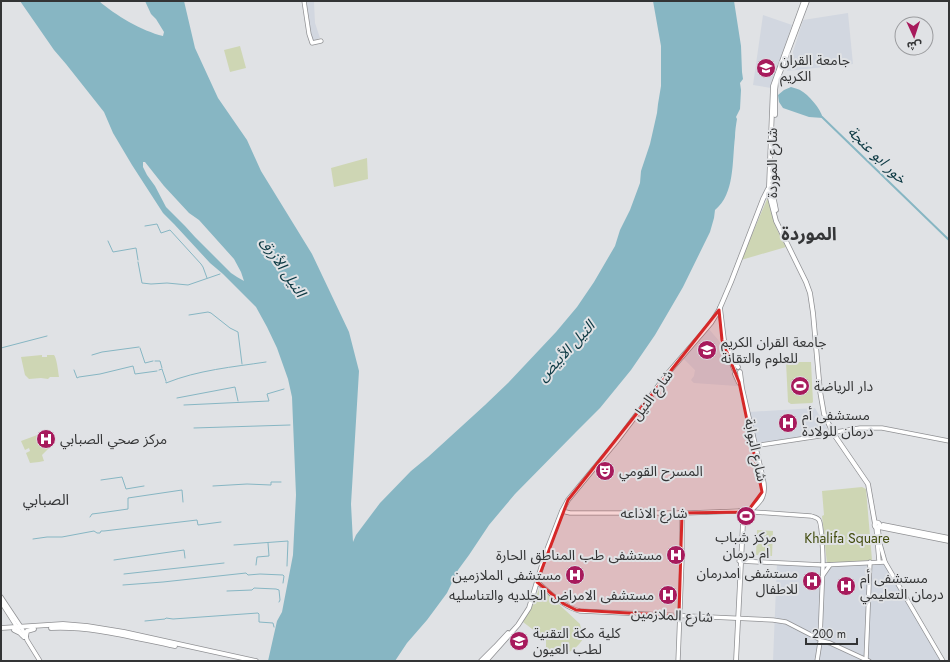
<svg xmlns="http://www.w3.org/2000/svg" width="950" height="662" font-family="Jost,'Noto Sans Arabic',sans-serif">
  <rect width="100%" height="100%" fill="#e0e2e5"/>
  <!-- built -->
  <g fill="#d2d7e0">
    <polygon points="304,1 313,1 314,2 315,23 320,38 312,41"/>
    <polygon points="848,13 853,64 787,71 803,20"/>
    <polygon points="763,15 792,25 771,88 753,85"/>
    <polygon points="708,328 719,341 731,365 737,386 694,383 691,380 694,376 695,370 683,358"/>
    <polygon points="815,408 830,433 757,444 749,412"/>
    <polygon points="777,563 817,565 883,563 943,661 773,661"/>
  </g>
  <!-- green -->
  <g fill="#ced6b4">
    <polygon points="240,46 246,68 230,72 224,50"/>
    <polygon points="367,158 368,179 334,187 331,168"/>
    <path d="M768 197C771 217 776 229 786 247L741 260Z"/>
    <path d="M42 355V357H47V355H54C57 359 58 371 59 377H50L48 379 41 378 29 379 25 375 21 357Z"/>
    <polygon points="786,362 811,362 813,402 812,403 791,404 788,402"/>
    <polygon points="40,434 44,445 52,442 53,444 42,455 44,461 39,462 30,463 26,453 30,451 29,448 25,450 21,441"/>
    <polygon points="862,487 866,489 872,560 827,564 822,516 824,515 822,491"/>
    <polygon points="757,530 773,531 772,556 756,555"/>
    <path d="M539 589 550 596 580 624 583 639C577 648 567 657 555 653 552 652 549 649 546 647V638H541L540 635 523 622 533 605Z"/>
  </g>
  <!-- water -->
  <g fill="#87b6c3" fill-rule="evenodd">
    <path d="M20 1H99C115 15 142 31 163 36L164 32 156 19 151 14 145 1H184L195 48 218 98 247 140 261 171 312 254 349 332 359 371 351 504 353 542 356 535 380 503 411 471 428 457 485 405 508 383 556 332 577 307 594 282 615 246 620 230 630 210 640 183 641 171 650 144 657 113 658 104 661 86V46L653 1H734L741 46 742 72 743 79 740 83 741 90 740 109 736 117 737 119C736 125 735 131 735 137 732 161 735 194 715 210L714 218 710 232 683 287 655 335 631 370 600 408 576 432 515 494 489 525 469 555 458 570 447 593 427 620 407 643 395 661H268L277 621 282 612 293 555 296 495 292 397 288 379 277 348 267 327 256 307 223 274 210 263 174 224 163 213 132 165 113 133 104 112 66 64 54 50ZM143 162H145L164 186 189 213 199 220 234 259 241 272 244 281 237 277 231 273 195 237 185 226 166 207 155 186 147 175 143 167Z"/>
    <path d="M791 87C794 88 798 89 800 90 809 95 820 108 823 118L809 117 783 108 779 102 778 95 784 90Z"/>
  </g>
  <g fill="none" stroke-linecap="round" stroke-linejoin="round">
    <!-- stream -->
    <g stroke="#87b6c3" stroke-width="1">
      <polyline points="145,226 157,224 161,233 170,230 201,264 203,267 207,278"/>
      <polyline points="108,241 113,252 136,248 138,260"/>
      <polyline points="138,262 142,283 151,284 167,283 188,285 220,274"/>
      <polyline points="189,315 208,312 211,313 230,328 238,332 242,364"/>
      <polyline points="1,348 47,336"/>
      <polyline points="140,348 145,363 153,361"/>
      <polyline points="92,355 102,352 139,347"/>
      <polyline points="155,361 160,361 162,368"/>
      <polyline points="74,370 77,378 79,377 100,374 133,366 135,374 157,371"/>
      <polyline points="159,370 162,369 166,381"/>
      <path d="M166 382V383C198 370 233 367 266 362"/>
      <polyline points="177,398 235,387 238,401"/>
      <polyline points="184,405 269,401 267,394 284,389"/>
      <polyline points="194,428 290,425"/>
      <polyline points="101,480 122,477 126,489 144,486"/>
      <polyline points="213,486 247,484 271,485 271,482 281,482"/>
      <polyline points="90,517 92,514 100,513 128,509 128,498 182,490 183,502"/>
      <polyline points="33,539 47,537 62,537 94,531 97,533 100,533 101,531 104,531 197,520 198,525 221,522"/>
      <polyline points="234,545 288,541 287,566"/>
      <polyline points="114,560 184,550 185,558"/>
      <polyline points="256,565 257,557 269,556 268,543"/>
      <polyline points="124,574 224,563"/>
      <polyline points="123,585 163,582 246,573 248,575 260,574 283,575 284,576 283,583"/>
      <polyline points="227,591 252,590 254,588 276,589 279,590 280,600 279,602"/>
      <polyline points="145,621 165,619 166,618 173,619 258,613 259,614 259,622 273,623 274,627"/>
    </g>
    <!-- canal -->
    <polyline stroke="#87b6c3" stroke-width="2" points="822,117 949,240"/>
    <!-- secondary casing -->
    <g stroke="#909194" stroke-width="5">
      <g id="secondary">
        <polyline points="304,1 309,34 312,43 321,41"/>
        <polyline points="836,432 860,428 882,428 949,441"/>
        <polyline points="754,446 826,435 833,433"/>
        <path d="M562 511 570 513H687L740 511 811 516C814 517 817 517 819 520 822 525 823 557 823 565L739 561"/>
        <polyline points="876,527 879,561"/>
        <polyline points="878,527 880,544 885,562 943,661"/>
        <polyline points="823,575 830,565"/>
        <path d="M537 582C551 593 563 607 580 611L773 620 786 622 819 639"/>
        <polyline points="1,597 21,627 26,636 27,640 40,661"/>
        <polyline points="1,602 22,635"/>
        <polyline points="820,639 823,565 885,562"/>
        <polyline points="822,641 830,643 869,661"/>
        <polyline points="866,660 870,562"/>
        <polyline points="678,661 682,559 682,515 679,513"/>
        <polyline points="817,661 820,642"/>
      </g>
    </g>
    <!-- primary casing -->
    <g stroke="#909194" stroke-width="5.5">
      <g id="primary">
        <polyline points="804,1 773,86 769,186 770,198 776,221 806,282 810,293 813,313 820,391 824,414 833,433 868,484 875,524"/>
        <polyline points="775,115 775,91 776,83 807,1"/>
        <polyline points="773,173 773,195 776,210"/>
        <polyline points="720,308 724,340 731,356 738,367"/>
        <polyline points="730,358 734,369"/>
        <polyline points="735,374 739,383"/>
        <polyline points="740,511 743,517"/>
        <circle cx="877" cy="525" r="2.5"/>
        <polyline points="883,525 949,538"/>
        <polyline points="879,527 949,541"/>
        <polyline points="1,628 63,624 87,626 124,632 256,661"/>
        <path d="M51 628C93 626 134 638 175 646"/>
        <polyline points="14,630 20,633 24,637"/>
        <polyline points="26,636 27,631 34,629"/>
        <polyline points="481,661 495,647 508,633"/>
        <polyline points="486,661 518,625 529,608 545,555 562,511 568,500 591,472 616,442 668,373 711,323 719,310 731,282 763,199 768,189 772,186"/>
        <path d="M736 661 743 523C749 504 769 506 763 479L742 388 740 372"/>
      </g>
    </g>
    <!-- secondary -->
    <use href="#secondary" stroke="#fff" stroke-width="3.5"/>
    <!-- primary -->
    <use href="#primary" stroke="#fff" stroke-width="4"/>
  </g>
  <!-- marked area -->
  <path fill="#d62828" fill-opacity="0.2" stroke="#d62828" stroke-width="3" stroke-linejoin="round" d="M719 310 722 340 739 382 762 492 747 512 682 513 679 616 576 610 564 604 537 582 568 500Z"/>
  <!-- icons -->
  <defs>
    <g id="university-disc" transform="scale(1)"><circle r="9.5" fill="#a71a5c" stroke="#e0e2e5"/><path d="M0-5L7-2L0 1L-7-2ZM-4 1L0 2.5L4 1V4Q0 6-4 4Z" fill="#fff"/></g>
    <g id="stadium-disc" transform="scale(1)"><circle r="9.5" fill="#a71a5c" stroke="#e0e2e5"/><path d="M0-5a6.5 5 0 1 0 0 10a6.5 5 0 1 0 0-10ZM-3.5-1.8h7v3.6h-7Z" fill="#fff"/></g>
    <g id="hospital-disc" transform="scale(1)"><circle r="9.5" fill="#a71a5c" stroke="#e0e2e5"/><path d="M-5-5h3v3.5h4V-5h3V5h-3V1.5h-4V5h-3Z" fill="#fff"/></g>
    <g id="theatre-disc" transform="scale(1)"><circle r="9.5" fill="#a71a5c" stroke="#e0e2e5"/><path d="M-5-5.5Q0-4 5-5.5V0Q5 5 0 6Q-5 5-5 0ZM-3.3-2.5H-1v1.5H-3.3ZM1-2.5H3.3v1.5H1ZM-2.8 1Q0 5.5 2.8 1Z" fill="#fff"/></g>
  </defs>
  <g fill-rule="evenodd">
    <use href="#university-disc" x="766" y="68"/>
    <use href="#university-disc" x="707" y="350"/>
    <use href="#stadium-disc" x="800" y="386"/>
    <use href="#hospital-disc" x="788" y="423"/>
    <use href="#hospital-disc" x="46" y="439"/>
    <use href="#theatre-disc" x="605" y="471"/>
    <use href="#stadium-disc" x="746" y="516"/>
    <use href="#hospital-disc" x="676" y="555"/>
    <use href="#hospital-disc" x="575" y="575"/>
    <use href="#hospital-disc" x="812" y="581"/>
    <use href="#hospital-disc" x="846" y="586"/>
    <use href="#hospital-disc" x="668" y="595"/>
    <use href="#university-disc" x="519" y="641"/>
  </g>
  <g text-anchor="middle" stroke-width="4" stroke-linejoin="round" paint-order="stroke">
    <!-- poi labels -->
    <g font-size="14" fill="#333435" stroke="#e0e2e5" text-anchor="start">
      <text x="780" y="65">جامعة القران<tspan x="780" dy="16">الكريم</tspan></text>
      <text x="721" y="347">جامعة القران الكريم<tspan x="721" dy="16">للعلوم والتقانة</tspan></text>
      <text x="814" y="391">دار الرياضة</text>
      <text x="802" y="420">مستشفى أم<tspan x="802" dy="16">درمان للولادة</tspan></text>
      <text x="60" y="444">مركز صحي الصبابي</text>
      <text x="619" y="476">المسرح القومي</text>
      <text x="746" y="542" text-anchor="middle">مركز شباب<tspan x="746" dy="16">ام درمان</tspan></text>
      <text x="662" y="560" text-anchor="end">مستشفى طب المناطق الحارة</text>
      <text x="798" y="578" text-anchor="end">مستشفى امدرمان<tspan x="798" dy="16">للاطفال</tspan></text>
      <text x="561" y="580" text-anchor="end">مستشفى الملازمين</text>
      <text x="860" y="583">مستشفى أم<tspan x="860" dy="16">درمان التعليمي</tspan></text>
      <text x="654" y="600" text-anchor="end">مستشفى الامراض الجلديه والتناسليه</text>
      <text x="533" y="638">كلية مكة التقنية<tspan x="533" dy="16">لطب العيون</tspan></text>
    </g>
    <!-- street labels -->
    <g font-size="14" fill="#333435" stroke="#e0e2e5">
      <text transform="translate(772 163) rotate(-90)" y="5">شارع الموردة</text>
      <text transform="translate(652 395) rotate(-53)" y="5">شارع النيل</text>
      <text transform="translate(756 450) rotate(78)" y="5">شارع البوابة</text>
      <text x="654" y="518">شارع الاذاعه</text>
      <text transform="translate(672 615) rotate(3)" y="5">شارع الملازمين</text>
    </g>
    <!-- park labels -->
    <g font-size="14" fill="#424c0e" stroke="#e0e2e5">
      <text x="847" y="543">Khalifa Square</text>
    </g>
    <!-- water labels -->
    <g font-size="15" font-style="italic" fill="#0b3842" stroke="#e0e2e5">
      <text transform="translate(877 155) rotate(44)" y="5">خور ابو عنجة</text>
      <text transform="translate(283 267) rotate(56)" y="5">النيل الأزرق</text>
      <text transform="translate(566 351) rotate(-47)" y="5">النيل الأبيض</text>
    </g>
    <!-- neighbourhood labels -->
    <g font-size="15" fill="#353638" stroke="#e0e2e5">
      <text x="46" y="505">الصبابي</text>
    </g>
    <!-- district labels -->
    <g font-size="18" font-weight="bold" fill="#353638" stroke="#e0e2e5">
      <text x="809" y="240">الموردة</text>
    </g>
  </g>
  <!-- border -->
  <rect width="950" height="662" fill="none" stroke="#333435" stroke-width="4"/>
  <!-- north arrow -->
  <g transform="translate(914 36) rotate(177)"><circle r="19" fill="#e0e2e5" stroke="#9b9c9f"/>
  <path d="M0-3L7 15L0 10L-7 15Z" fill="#a71a5c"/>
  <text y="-6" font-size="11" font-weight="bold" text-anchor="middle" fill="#333435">ش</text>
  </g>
  <!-- scale -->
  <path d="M806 638v6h51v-6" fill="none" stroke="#333435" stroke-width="2"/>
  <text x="812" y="638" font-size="12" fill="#333435" stroke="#e0e2e5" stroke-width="3" paint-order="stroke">200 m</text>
</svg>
